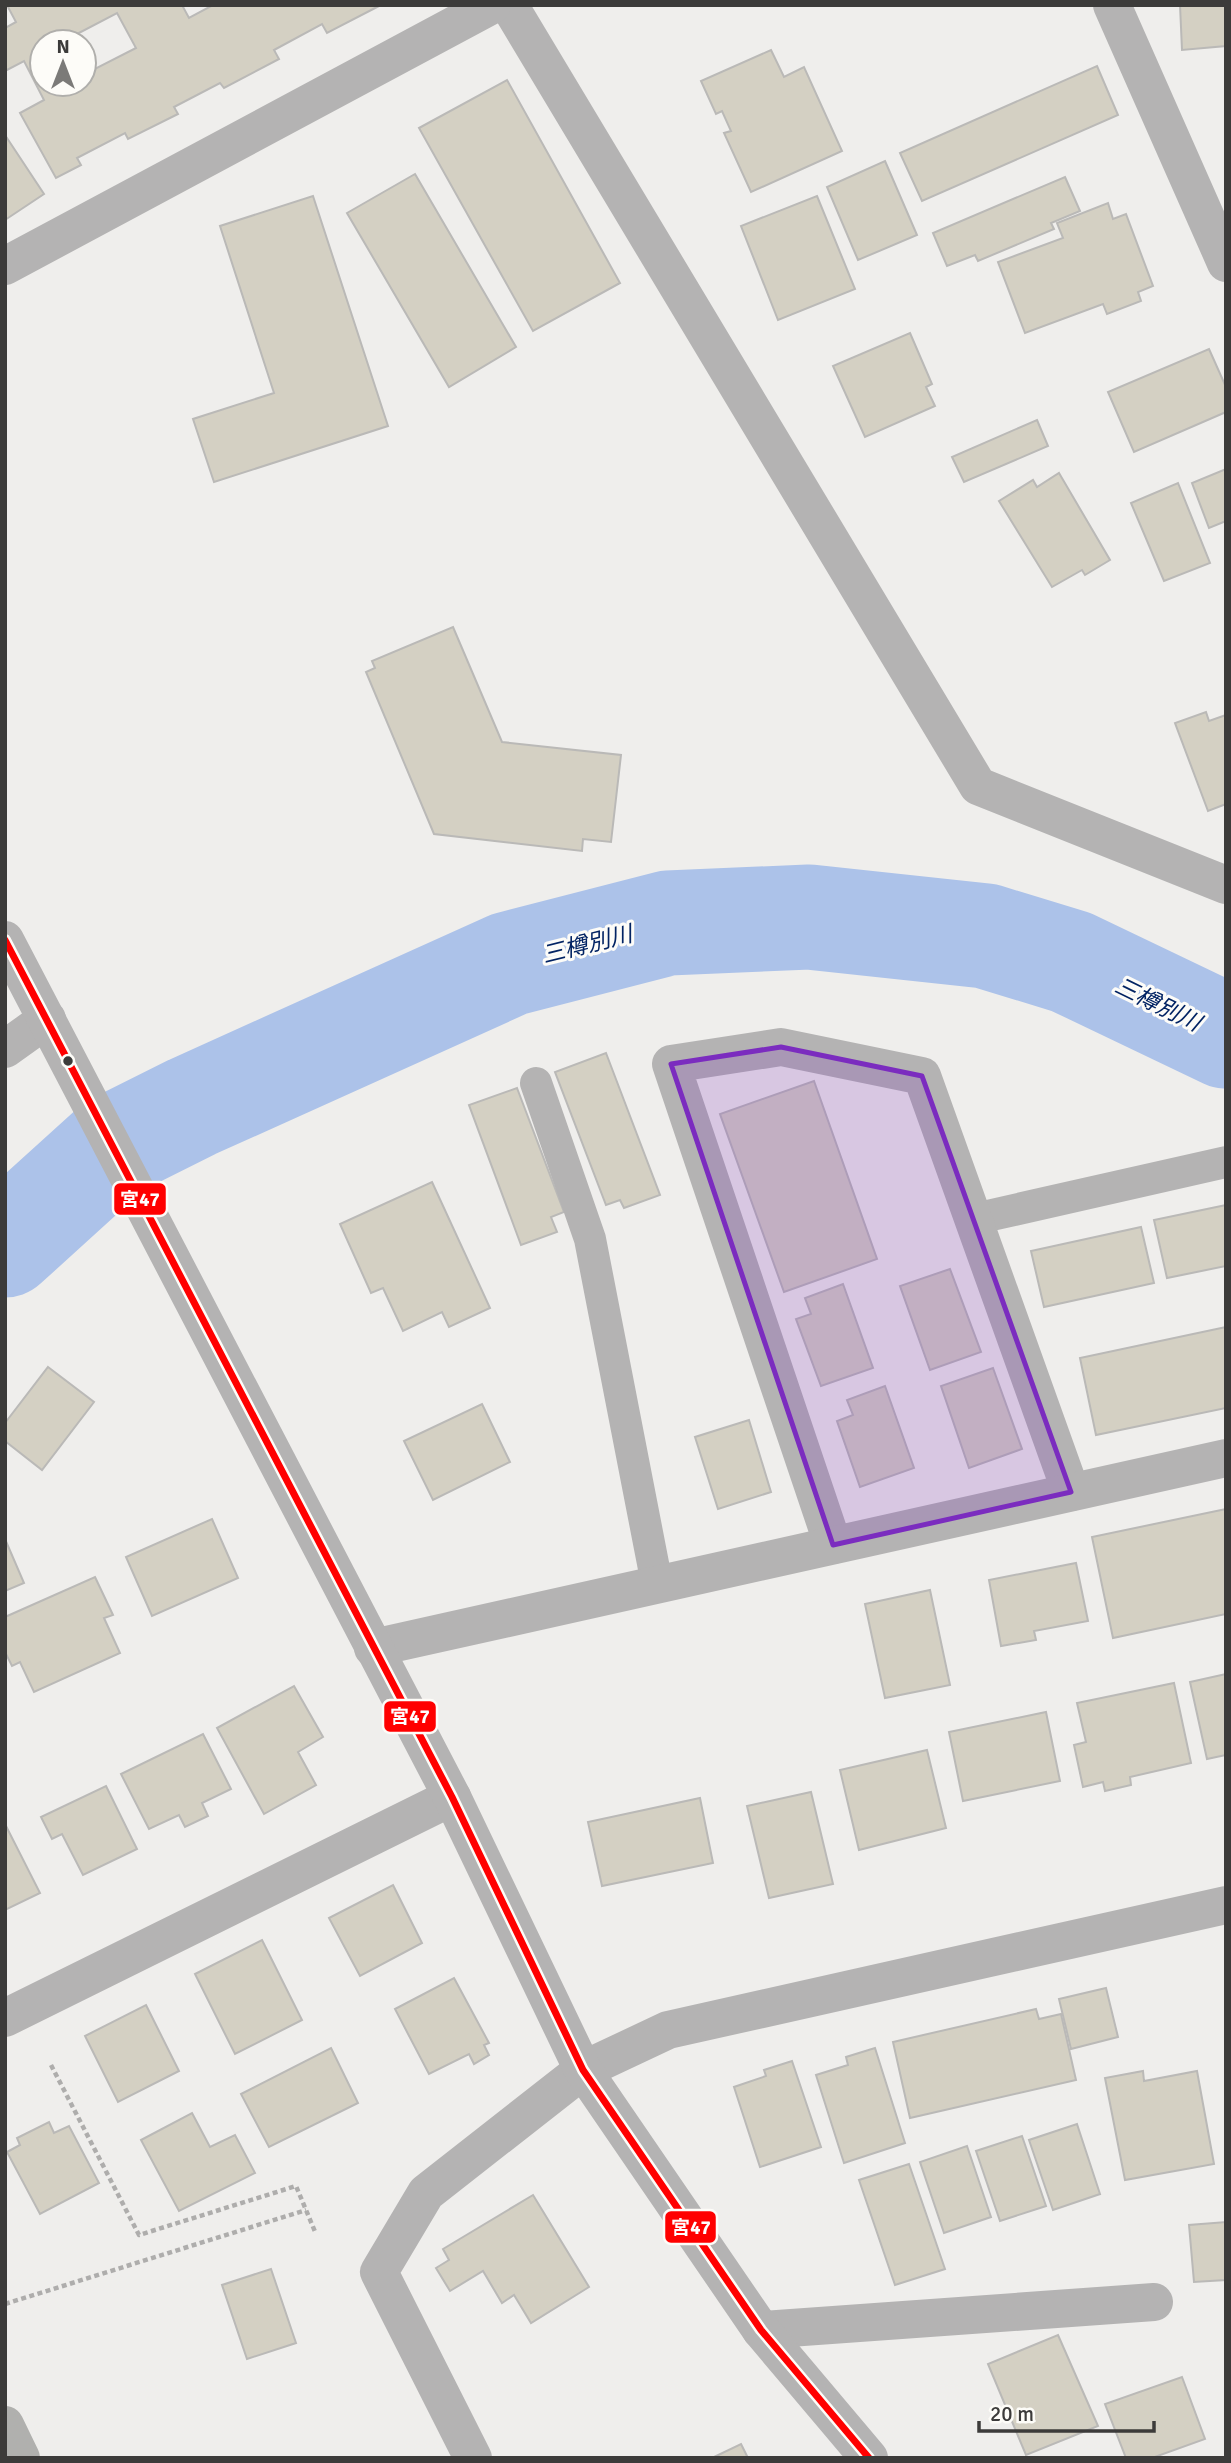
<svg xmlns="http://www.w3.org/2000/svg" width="1231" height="2463" font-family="Signika,'Noto Sans JP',sans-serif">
  <rect width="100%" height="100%" fill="#efeeec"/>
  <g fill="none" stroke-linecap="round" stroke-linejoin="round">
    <!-- river -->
    <polyline stroke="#acc2e9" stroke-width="105" points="5,1245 114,1146 192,1107 509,964 668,923 809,917 986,936 1071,962 1226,1036"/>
  </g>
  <!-- building -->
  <g fill="#d4d0c3" stroke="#bab9b7" stroke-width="2" fill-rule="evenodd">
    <path d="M11 5H182L189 18 213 5 379 6 327 33 322 24 274 50 279 59 224 88 220 83 174 107 178 114 128 139 125 133 77 158 81 165 56 178 20 113 44 100 24 61 5 71V28L16 22 8 7ZM117 13 136 48 93 70 84 52V84H42V42H79L75 35Z"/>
    <polygon points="1180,5 1226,5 1226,46 1182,50"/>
    <polygon points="771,50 784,77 804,67 842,151 751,192 724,133 731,131 722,111 716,114 701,81"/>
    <polygon points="1097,66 1118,115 922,201 900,153"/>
    <polygon points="507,80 620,283 533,331 419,128"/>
    <polygon points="5,135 44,194 5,220"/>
    <polygon points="885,161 917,235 858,260 827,187"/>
    <polygon points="415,174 516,347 449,387 347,213"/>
    <polygon points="1065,177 1080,211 1051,223 1054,229 978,261 975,255 947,266 933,233"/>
    <polygon points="313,196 388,426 214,482 193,419 274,393 220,226"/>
    <polygon points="817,196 855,289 778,320 741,226"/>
    <polygon points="1108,203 1113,219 1126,214 1153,286 1138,292 1141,301 1107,314 1103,304 1025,333 998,262 1063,238 1057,223"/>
    <polygon points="910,333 932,384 926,387 935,406 865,437 833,366"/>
    <polygon points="1209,349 1226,387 1226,412 1134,452 1108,392"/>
    <polygon points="1037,420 1048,446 964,482 952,457"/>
    <polygon points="1226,469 1226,521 1209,528 1192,483"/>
    <polygon points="1059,473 1110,560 1085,575 1082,570 1052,587 999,501 1033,480 1037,487"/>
    <polygon points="1178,483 1210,563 1164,581 1131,503"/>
    <polygon points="453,627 502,742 621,755 611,842 583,839 582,851 434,834 366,672 375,668 372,661"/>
    <polygon points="1206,712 1209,721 1226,715 1226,804 1208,811 1175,723"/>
    <polygon points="606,1053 660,1195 624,1208 620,1200 606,1205 555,1072"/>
    <polygon points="814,1081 877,1259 784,1292 720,1114"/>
    <polygon points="517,1088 564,1212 551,1217 557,1232 521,1245 469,1105"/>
    <polygon points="432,1182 490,1308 449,1327 442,1312 403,1331 383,1288 371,1293 340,1224"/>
    <polygon points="1226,1205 1226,1266 1167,1278 1154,1220"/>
    <polygon points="1141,1227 1154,1283 1044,1307 1031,1251"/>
    <polygon points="950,1269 981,1352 930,1370 900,1286"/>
    <polygon points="843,1284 873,1368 821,1386 796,1319 811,1314 805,1298"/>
    <polygon points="1226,1327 1226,1408 1096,1435 1080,1358"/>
    <polygon points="48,1367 94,1402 42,1470 5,1441 5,1423"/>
    <polygon points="993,1368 1022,1449 969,1468 941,1386"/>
    <polygon points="885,1386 914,1468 860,1487 837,1421 853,1415 847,1400"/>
    <polygon points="482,1404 510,1462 433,1500 404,1441"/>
    <polygon points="749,1420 771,1492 718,1509 695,1437"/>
    <polygon points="1226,1509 1226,1614 1113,1638 1092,1537"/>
    <polygon points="212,1519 238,1578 152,1616 126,1557"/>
    <polygon points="5,1539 24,1583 5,1591"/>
    <polygon points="1076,1563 1088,1621 1034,1631 1036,1640 1001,1646 989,1580"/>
    <polygon points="95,1577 113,1615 104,1618 120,1653 34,1692 20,1662 12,1666 5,1652 5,1617"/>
    <polygon points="930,1590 950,1685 885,1698 865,1604"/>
    <polygon points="1226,1674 1226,1755 1207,1759 1190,1682"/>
    <polygon points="1174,1683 1191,1763 1130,1777 1131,1785 1105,1791 1103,1782 1083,1787 1074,1745 1086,1742 1077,1703"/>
    <polygon points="294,1686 323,1737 298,1752 316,1785 264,1814 217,1728"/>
    <polygon points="1046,1712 1060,1781 963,1801 949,1732"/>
    <polygon points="203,1734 231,1789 202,1803 208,1816 185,1827 179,1815 149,1829 121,1774"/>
    <polygon points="927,1750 946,1828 859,1850 840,1770"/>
    <polygon points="106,1786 137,1849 83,1875 62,1834 52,1839 41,1817"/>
    <polygon points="811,1792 833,1884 769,1898 747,1806"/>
    <polygon points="700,1798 713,1863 602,1886 588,1822"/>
    <polygon points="5,1824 40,1893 5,1910"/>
    <polygon points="393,1885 422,1943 360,1976 329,1918"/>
    <polygon points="262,1940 302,2020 235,2054 195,1974"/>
    <polygon points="454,1978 489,2043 484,2045 489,2055 474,2064 469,2054 429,2074 395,2009"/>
    <polygon points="1106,1988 1118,2037 1071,2049 1059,1999"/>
    <polygon points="146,2005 179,2071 118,2102 85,2036"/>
    <polygon points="1036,2009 1039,2019 1061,2014 1076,2080 910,2118 893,2042"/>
    <polygon points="331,2048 358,2103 269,2147 241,2094"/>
    <polygon points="875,2048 905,2143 844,2163 816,2075 848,2065 846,2057"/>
    <polygon points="792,2061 821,2147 760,2167 734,2087 766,2076 764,2070"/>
    <polygon points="1143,2071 1144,2081 1197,2071 1214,2164 1125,2180 1105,2078"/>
    <polygon points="192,2113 210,2147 235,2135 255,2173 179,2211 141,2140"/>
    <polygon points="49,2122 54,2133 69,2126 99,2183 40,2214 7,2152 20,2145 17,2138"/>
    <polygon points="1077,2124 1100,2194 1053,2210 1029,2140"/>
    <polygon points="1022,2136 1046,2206 1000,2221 976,2151"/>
    <polygon points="967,2146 991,2217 944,2233 920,2162"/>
    <polygon points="909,2164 945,2269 895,2285 859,2180"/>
    <polygon points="533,2195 589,2287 531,2323 514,2295 502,2303 483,2271 450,2291 436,2268 449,2260 443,2249"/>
    <polygon points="1226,2222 1226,2280 1194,2282 1189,2225"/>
    <polygon points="271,2269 296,2343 247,2359 222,2285"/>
    <polygon points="1058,2335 1098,2426 1026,2455 988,2364"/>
    <polygon points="1182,2377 1205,2439 1152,2458 1126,2458 1105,2404"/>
    <polygon points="741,2444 748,2458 712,2458"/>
  </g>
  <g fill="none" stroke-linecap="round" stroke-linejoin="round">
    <!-- path -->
    <g stroke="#aeadac" stroke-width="4.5" stroke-dasharray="5 3.5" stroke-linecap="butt">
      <polyline points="51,2065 139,2235 296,2186 316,2234"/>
      <polyline points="5,2304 306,2210"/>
    </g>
    <!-- service -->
    <g stroke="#b4b3b3" stroke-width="32">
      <polyline points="536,1083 590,1239 657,1584"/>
      <polyline points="974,1219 1226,1162"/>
    </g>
    <!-- minor -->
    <g stroke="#b4b3b3" stroke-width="38">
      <polyline points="509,5 978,786 1226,885"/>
      <polyline points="1112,5 1226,263"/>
      <polyline points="5,266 492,5"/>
      <polyline points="5,1049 47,1019"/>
      <polyline points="833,1545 671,1064 781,1047 922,1076 1071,1492"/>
      <polyline points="373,1648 1226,1458"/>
      <polyline points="5,2018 452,1797"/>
      <polyline points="761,2330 1154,2302"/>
      <polyline points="473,2458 379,2272 426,2193 583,2070 668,2030 1226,1905"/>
    </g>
    <!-- tertiary -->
    <polyline stroke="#b4b3b3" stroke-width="38" points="5,940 452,1797 583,2070 761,2330 869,2458"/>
    <!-- trunk -->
    <polyline stroke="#b0b0ae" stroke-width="38" points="5,2425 21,2458"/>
    <!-- bus-1 casing -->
    <g stroke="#fdfcf8" stroke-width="12">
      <polyline id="bus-1" points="5,940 452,1797 583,2070 761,2330 869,2458"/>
    </g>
    <!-- bus-1 -->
    <use href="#bus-1" stroke="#f00" stroke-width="7"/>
  </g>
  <!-- marked area -->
  <path fill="#7b2cbf" fill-opacity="0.2" stroke="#7b2cbf" stroke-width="5" stroke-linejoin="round" d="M781 1047 922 1076 1071 1492 833 1545 671 1064Z"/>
  <!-- markers -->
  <circle fill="#3c3b3a" stroke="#fdfcf8" stroke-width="2.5" cx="68" cy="1061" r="6"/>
  <g text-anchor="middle" stroke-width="6" stroke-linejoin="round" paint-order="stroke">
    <!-- water labels -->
    <g font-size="23" font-style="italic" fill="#022363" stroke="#fdfcf8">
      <text transform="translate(587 944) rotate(-14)" y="8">三樽別川</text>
      <text transform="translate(1158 1004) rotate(26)" y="8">三樽別川</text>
    </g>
  </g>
  <g stroke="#fdfcf8" stroke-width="2.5">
    <rect x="113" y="1182" width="54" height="34" rx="7" fill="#f00"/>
    <rect x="383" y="1700" width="54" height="33" rx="7" fill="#f00"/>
    <rect x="664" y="2210" width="53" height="34" rx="7" fill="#f00"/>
  </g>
  <g font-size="19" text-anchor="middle" font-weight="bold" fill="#fff">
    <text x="140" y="1206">宮47</text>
    <text x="410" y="1723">宮47</text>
    <text x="691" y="2234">宮47</text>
  </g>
  <!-- border -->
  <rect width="1231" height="2463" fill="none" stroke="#3c3b3a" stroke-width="14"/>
  <!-- north arrow -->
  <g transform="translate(63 63)"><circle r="33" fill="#fdfcf8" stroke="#b0afac" stroke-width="2"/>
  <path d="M0-5L12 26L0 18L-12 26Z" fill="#7b7a78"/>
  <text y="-10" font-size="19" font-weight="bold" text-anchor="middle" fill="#3c3b3a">N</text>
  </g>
  <!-- scale -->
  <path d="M979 2421v10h175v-10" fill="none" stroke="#3c3b3a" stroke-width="3.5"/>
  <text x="990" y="2421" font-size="21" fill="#3c3b3a" stroke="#fdfcf8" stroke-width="5" paint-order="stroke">20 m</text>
</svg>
